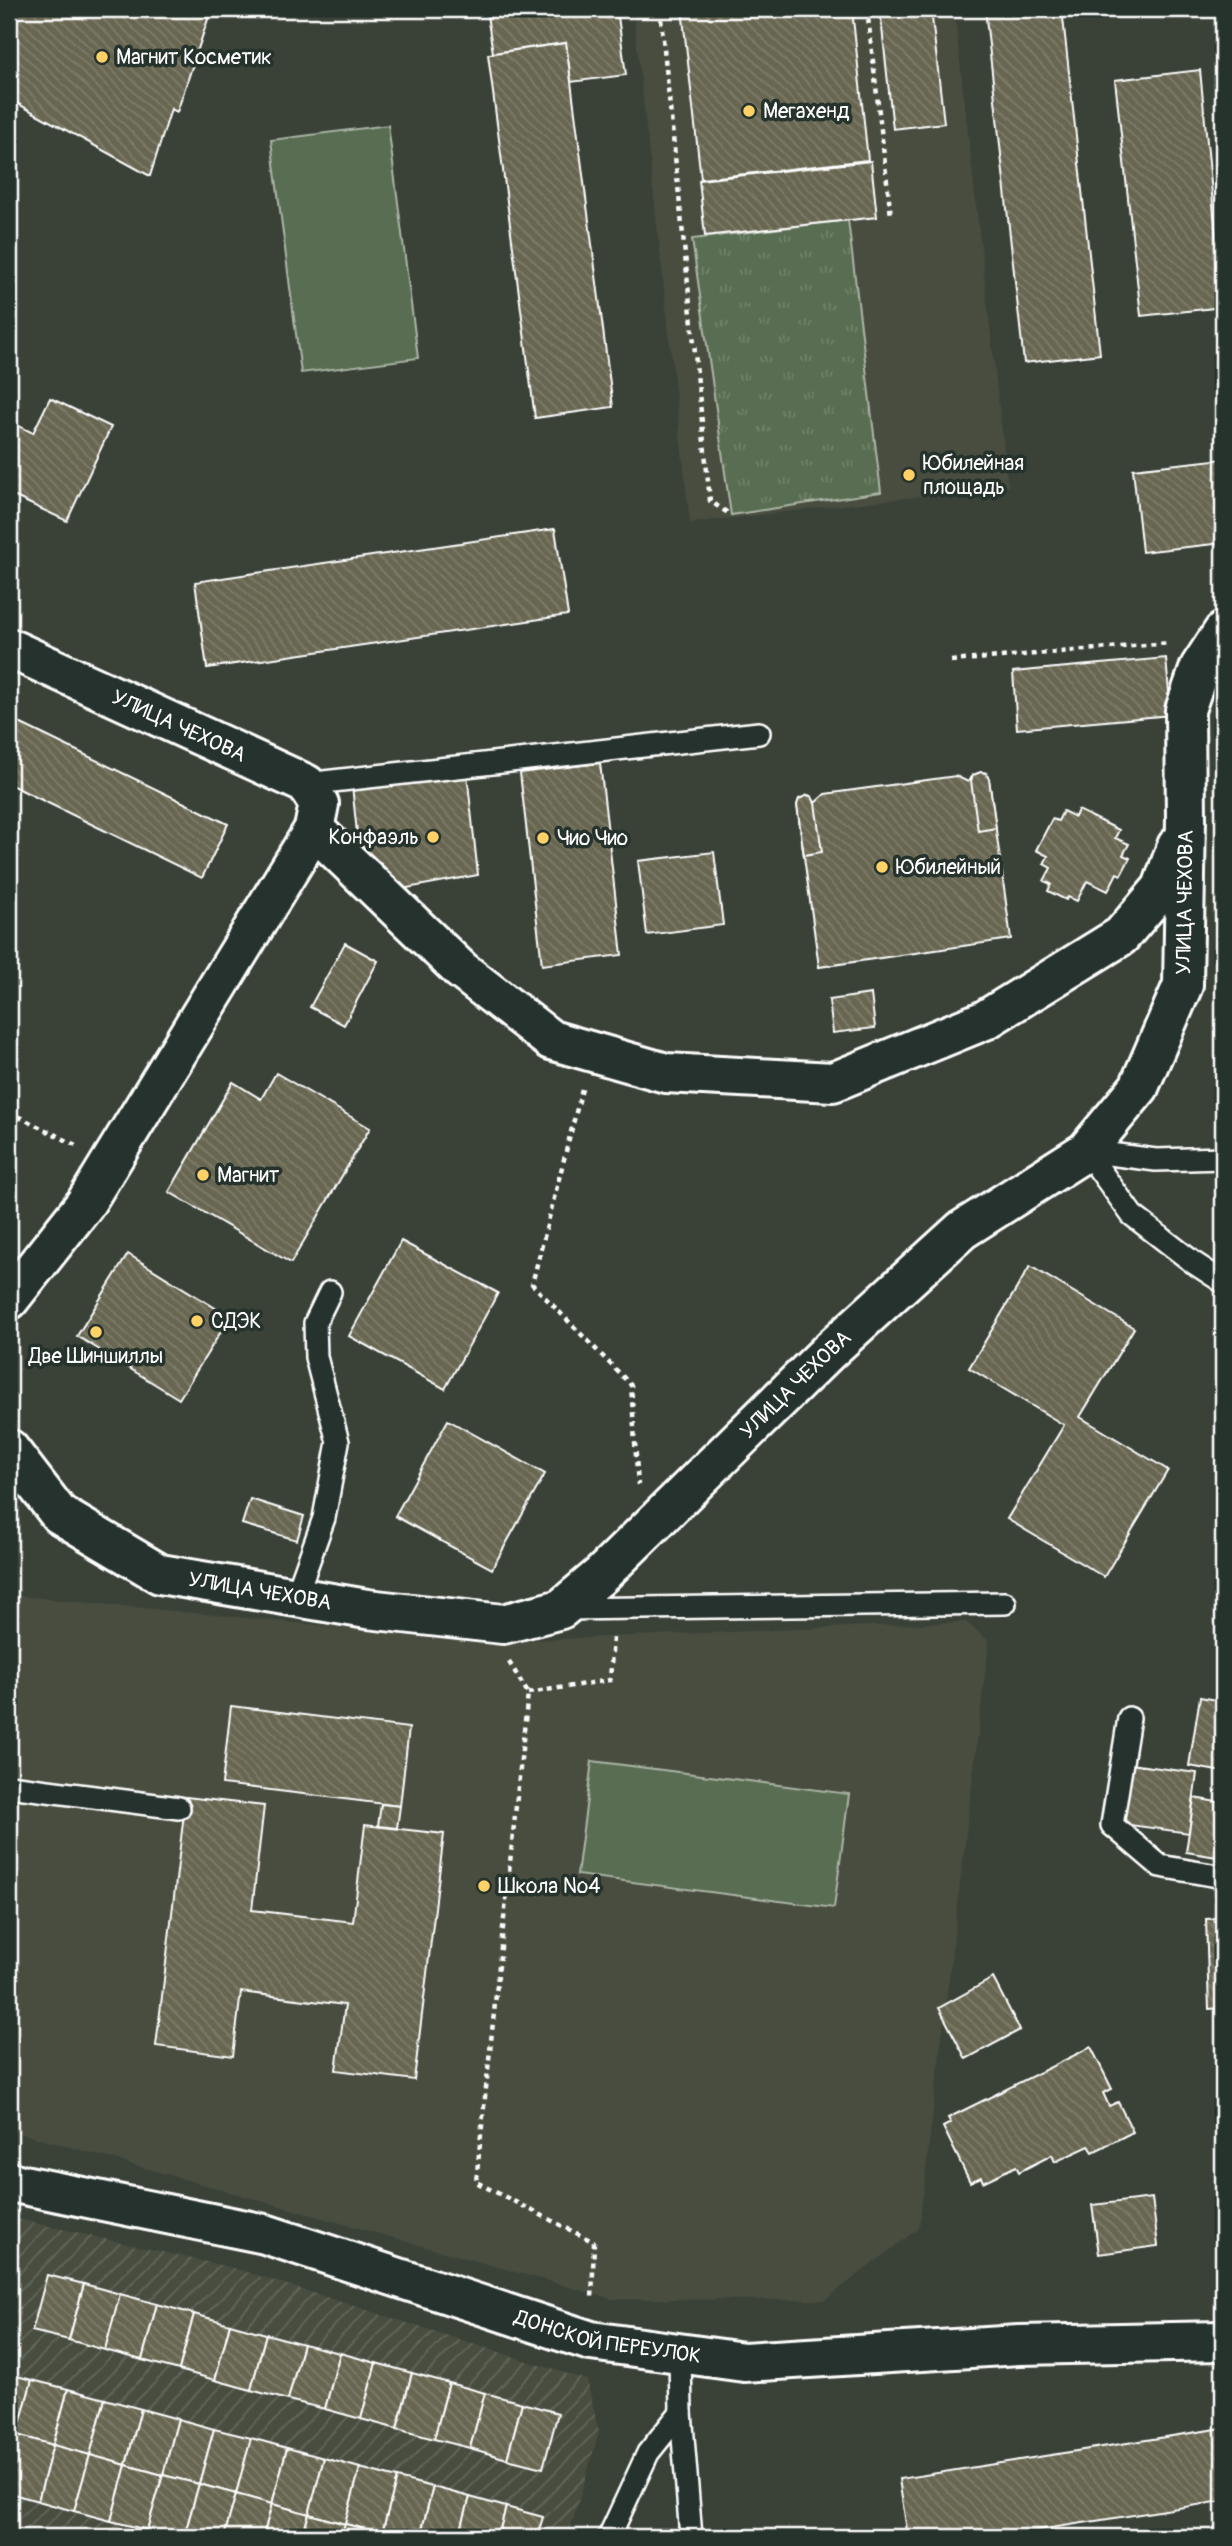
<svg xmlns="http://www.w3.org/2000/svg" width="1232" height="2546" font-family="Pangolin,sans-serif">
  <defs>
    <pattern id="industrial-furrows" width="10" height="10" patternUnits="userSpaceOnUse" patternTransform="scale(1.75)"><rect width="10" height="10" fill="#484d40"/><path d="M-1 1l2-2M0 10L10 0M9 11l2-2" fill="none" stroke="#63685d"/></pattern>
    <pattern id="grass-tufts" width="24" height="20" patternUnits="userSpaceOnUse" patternTransform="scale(1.75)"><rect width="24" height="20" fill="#586d51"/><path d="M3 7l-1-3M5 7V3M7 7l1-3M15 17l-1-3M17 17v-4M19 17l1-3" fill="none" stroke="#71836b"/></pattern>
    <pattern id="building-back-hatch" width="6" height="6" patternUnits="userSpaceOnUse" patternTransform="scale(1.75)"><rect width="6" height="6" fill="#676651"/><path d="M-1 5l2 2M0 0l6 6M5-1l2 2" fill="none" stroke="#7e7d6b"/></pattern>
  </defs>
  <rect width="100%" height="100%" fill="#3a4238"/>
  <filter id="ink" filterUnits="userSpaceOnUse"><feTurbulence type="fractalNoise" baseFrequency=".0143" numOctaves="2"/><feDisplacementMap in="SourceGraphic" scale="14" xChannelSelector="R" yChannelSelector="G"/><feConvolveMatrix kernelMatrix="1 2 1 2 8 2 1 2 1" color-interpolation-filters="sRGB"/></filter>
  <g filter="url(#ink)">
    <!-- built -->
    <g fill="#484d40">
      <polygon points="633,9 954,9 1008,486 690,523"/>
      <polygon points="9,1595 491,1642 966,1622 989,1641 919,2228 825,2300 612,2299 9,2130"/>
    </g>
    <!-- industrial -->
    <polygon fill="url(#industrial-furrows)" points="9,2217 237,2269 587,2380 599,2432 568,2537 9,2537"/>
    <!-- grass -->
    <polygon fill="url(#grass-tufts)" stroke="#acb6a8" stroke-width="2" points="848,220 881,492 731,515 692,239"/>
    <!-- garden -->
    <g fill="#586d51" stroke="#acb6a8" stroke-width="2">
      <polygon points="388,125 418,358 301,373 271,140"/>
      <polygon points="592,1761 849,1794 834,1908 577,1875"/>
    </g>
    <!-- building -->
    <g fill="url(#building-back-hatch)" stroke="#fff" stroke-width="2">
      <polygon points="9,9 189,9 209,16 177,112 171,109 150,176 9,99"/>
      <polygon points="486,9 617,9 626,75 571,82 566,43 493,53"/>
      <polygon points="682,9 852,9 868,160 701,179"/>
      <polygon points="880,9 931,9 944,123 893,129"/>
      <polygon points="985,9 1062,9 1100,354 1024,363"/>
      <polygon points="566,43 613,407 535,418 488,54"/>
      <polygon points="1200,70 1223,307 1141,316 1115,80"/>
      <polygon points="871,161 877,217 705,236 699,180"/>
      <polygon points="50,398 111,427 67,521 9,494 9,421 33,433"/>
      <polygon points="1223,459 1223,543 1142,552 1133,469"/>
      <polygon points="555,529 568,615 207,668 195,582"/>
      <polygon points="1166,658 1171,715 1017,729 1013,672"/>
      <polygon points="9,718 228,824 202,878 9,784"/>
      <polygon points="600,763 622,955 542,965 520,773"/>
      <polygon points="981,772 986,773 989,779 1011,939 819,967 797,805 799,799 808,795 812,797 815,803 825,794 956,776 968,782 973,775"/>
      <polygon points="981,772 986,773 989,779 996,828 978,831 971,781 973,775"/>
      <polygon points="467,773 478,875 391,891 360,861 352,786"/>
      <polygon points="808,795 812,797 815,803 822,852 804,855 797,805 799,799"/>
      <polygon points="1078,810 1119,830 1115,838 1129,844 1123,855 1130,858 1121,875 1117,873 1108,891 1087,881 1077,901 1068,897 1066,900 1048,891 1051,884 1044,881 1051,868 1044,864 1048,856 1036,850 1052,819 1058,821 1063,811 1075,817"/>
      <polygon points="714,852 723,925 647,935 638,861"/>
      <polygon points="345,943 378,961 344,1025 310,1007"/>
      <polygon points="871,994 875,1028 833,1033 829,1000"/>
      <polygon points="276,1073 370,1128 291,1263 169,1192 233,1082 261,1099"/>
      <polygon points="401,1241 498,1293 445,1389 349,1336"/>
      <polygon points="128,1254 230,1317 179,1399 77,1336"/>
      <polygon points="1030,1266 1134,1328 1080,1417 1168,1470 1104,1577 1007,1519 1064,1425 969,1368"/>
      <polygon points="448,1420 545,1474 492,1569 395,1516"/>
      <polygon points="250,1499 304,1516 297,1540 242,1524"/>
      <polygon points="1200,1697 1223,1701 1223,1772 1189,1766"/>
      <polygon points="231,1706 409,1728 400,1806 222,1784"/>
      <polygon points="1130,1764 1197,1773 1189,1833 1122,1824"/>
      <polygon points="186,1797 264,1806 252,1910 353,1922 365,1825 444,1834 414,2080 336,2070 345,2005 241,1992 233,2056 156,2046"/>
      <polygon points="1194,1798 1223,1803 1223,1858 1186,1852"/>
      <polygon points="381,1804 400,1806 397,1828 378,1826"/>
      <polygon points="1223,1918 1223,2008 1209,2009 1206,1919"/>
      <polygon points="993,1978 1020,2030 966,2059 939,2008"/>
      <polygon points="1091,2047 1112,2089 1103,2093 1109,2106 1118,2102 1133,2132 1093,2152 1089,2146 1055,2162 1052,2155 1019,2172 1016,2166 983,2182 981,2177 970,2182 943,2127 951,2123 948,2118"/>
      <polygon points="1152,2198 1158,2246 1099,2254 1092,2205"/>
      <polygon points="47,2275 84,2284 69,2340 32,2331"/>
      <polygon points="84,2284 120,2294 105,2350 69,2340"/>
      <polygon points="120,2294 157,2304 142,2360 105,2350"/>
      <polygon points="157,2304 194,2314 179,2370 142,2360"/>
      <polygon points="194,2314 230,2324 215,2380 179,2370"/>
      <polygon points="230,2324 266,2334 251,2390 215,2380"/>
      <polygon points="266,2334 303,2344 288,2400 251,2390"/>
      <polygon points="303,2344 340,2353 325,2409 288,2400"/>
      <polygon points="340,2353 376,2363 361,2419 325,2409"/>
      <polygon points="376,2363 412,2373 397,2429 361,2419"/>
      <polygon points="412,2373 449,2383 434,2439 397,2429"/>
      <polygon points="9,2374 32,2380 17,2435 9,2433"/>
      <polygon points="32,2380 68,2389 53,2445 17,2435"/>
      <polygon points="449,2383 485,2393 470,2448 434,2439"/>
      <polygon points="68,2389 105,2399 90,2455 53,2445"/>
      <polygon points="485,2393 522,2403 507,2459 470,2448"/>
      <polygon points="105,2399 141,2409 126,2465 90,2455"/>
      <polygon points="522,2403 558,2413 543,2468 507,2459"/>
      <polygon points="141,2409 178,2419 163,2475 126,2465"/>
      <polygon points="178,2419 214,2429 199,2484 163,2475"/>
      <polygon points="1223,2428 1223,2501 993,2537 908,2537 899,2479"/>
      <polygon points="214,2429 251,2438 236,2494 199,2484"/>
      <polygon points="9,2433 17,2435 9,2464"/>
      <polygon points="17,2435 53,2445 38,2501 9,2493 9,2464"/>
      <polygon points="251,2438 287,2448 272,2504 236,2494"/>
      <polygon points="53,2445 90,2455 74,2511 38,2501"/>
      <polygon points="287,2448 324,2458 309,2514 272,2504"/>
      <polygon points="90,2455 126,2465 111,2521 74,2511"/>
      <polygon points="324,2458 360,2468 345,2524 309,2514"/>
      <polygon points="126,2465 163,2475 147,2530 111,2521"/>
      <polygon points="360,2468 397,2478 382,2533 345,2524"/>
      <polygon points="163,2475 199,2484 184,2537 173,2537 147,2530"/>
      <polygon points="397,2478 433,2487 420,2537 396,2537 382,2533"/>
      <polygon points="199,2484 236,2494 224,2537 184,2537"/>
      <polygon points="433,2487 470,2497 459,2537 420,2537"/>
      <polygon points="236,2494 272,2504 263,2537 224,2537"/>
      <polygon points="470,2497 506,2507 498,2537 459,2537"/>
      <polygon points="272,2504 309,2514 302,2537 263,2537"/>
      <polygon points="506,2507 543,2517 537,2537 498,2537"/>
      <polygon points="309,2514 345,2524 341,2537 302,2537"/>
      <polygon points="345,2524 382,2533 381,2537 341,2537"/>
    </g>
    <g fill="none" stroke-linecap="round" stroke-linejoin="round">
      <!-- service casing -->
      <g stroke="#fff" stroke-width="26">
        <g id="service">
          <polyline points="306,784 759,733"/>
          <polyline points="1223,1158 1156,1160 1086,1151 1132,1215 1194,1263 1223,1282"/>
          <polyline points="296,1596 324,1518 338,1442 316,1357 315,1323 330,1292"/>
          <polyline points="563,1609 1005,1603"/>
          <polyline points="1129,1718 1112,1825 1160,1866 1223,1877"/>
          <polyline points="9,1786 179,1808"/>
          <polyline points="681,2412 691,2537"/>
          <polyline points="609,2537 648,2453 681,2412 680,2353"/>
        </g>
      </g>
      <!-- minor casing -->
      <g stroke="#fff" stroke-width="44">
        <g id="minor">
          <polyline points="314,829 461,970 551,1040 666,1073 833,1082 985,1020 1121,936 1162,888 1177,846"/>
          <path id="s1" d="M9 1449 59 1514 160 1574 367 1609 503 1624 561 1609 600 1576 828 1352 962 1230 1086 1151 1139 1087 1183 985 1186 819 1185 710 1200 667 1223 632"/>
        </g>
      </g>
      <!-- tertiary casing -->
      <g stroke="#fff" stroke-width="44">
        <g id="tertiary">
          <path id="s2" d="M9 648 306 784 319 804 314 829 85 1204 9 1300"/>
          <path id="s3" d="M9 2182 265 2234 591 2341 744 2362 1019 2345 1223 2341"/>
        </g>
      </g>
      <!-- path -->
      <g stroke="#fff" stroke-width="4.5" stroke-dasharray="5 5" stroke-linecap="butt">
        <polyline points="660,9 710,501 731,515"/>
        <polyline points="867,9 891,216"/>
        <polyline points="951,661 1170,643"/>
        <polyline points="582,1089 532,1284 631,1385 638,1485"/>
        <polyline points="9,1112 76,1145"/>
        <polyline points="509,1662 528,1693 476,2182 594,2242 592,2300"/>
        <polyline points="528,1693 610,1680 613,1638"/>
      </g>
      <!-- service -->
      <use href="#service" stroke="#26332d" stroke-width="21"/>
      <!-- minor -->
      <use href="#minor" stroke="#26332d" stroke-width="38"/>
      <!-- tertiary -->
      <use href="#tertiary" stroke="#26332d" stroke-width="38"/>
    </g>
  </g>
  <!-- markers -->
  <g fill="#ffd166" stroke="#26332d" stroke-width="2.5">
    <circle cx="102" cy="57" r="7"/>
    <circle cx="749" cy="111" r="7"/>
    <circle cx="909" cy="475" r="7"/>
    <circle cx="433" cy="837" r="7"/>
    <circle cx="543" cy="838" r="7"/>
    <circle cx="882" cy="867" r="7"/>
    <circle cx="203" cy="1175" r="7"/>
    <circle cx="197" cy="1321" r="7"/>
    <circle cx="96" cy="1332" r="7"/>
    <circle cx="484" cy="1886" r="7"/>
  </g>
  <g text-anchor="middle" stroke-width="7" stroke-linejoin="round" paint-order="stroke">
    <!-- poi labels -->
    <g font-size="21" fill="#fff" stroke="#26332d" text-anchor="start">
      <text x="116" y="64">Магнит Косметик</text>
      <text x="763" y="118">Мегахенд</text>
      <text x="923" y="470">Юбилейная<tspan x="923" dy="24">площадь</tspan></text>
      <text x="419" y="844" text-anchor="end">Конфаэль</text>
      <text x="557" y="845">Чио Чио</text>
      <text x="896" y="874">Юбилейный</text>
      <text x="217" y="1182">Магнит</text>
      <text x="211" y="1328">СДЭК</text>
      <text x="96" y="1363" text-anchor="middle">Две Шиншиллы</text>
      <text x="498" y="1893">Школа №4</text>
    </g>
    <!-- street labels -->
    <g font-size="21" fill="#fff" stroke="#26332d">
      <text dy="7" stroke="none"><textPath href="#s2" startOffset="187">УЛИЦА ЧЕХОВА</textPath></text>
      <text dy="7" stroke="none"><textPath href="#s1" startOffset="1582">УЛИЦА ЧЕХОВА</textPath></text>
      <text dy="7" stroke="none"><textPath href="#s1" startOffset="931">УЛИЦА ЧЕХОВА</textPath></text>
      <text dy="7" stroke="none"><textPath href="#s1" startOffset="301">УЛИЦА ЧЕХОВА</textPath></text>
      <text dy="7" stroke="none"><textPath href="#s3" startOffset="620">ДОНСКОЙ ПЕРЕУЛОК</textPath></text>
    </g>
  </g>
  <!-- margin -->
  <rect width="1232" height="2546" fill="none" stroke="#26332d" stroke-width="35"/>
  <rect x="18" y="18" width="1197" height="2511" fill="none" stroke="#fff" stroke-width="2.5" filter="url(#ink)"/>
</svg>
